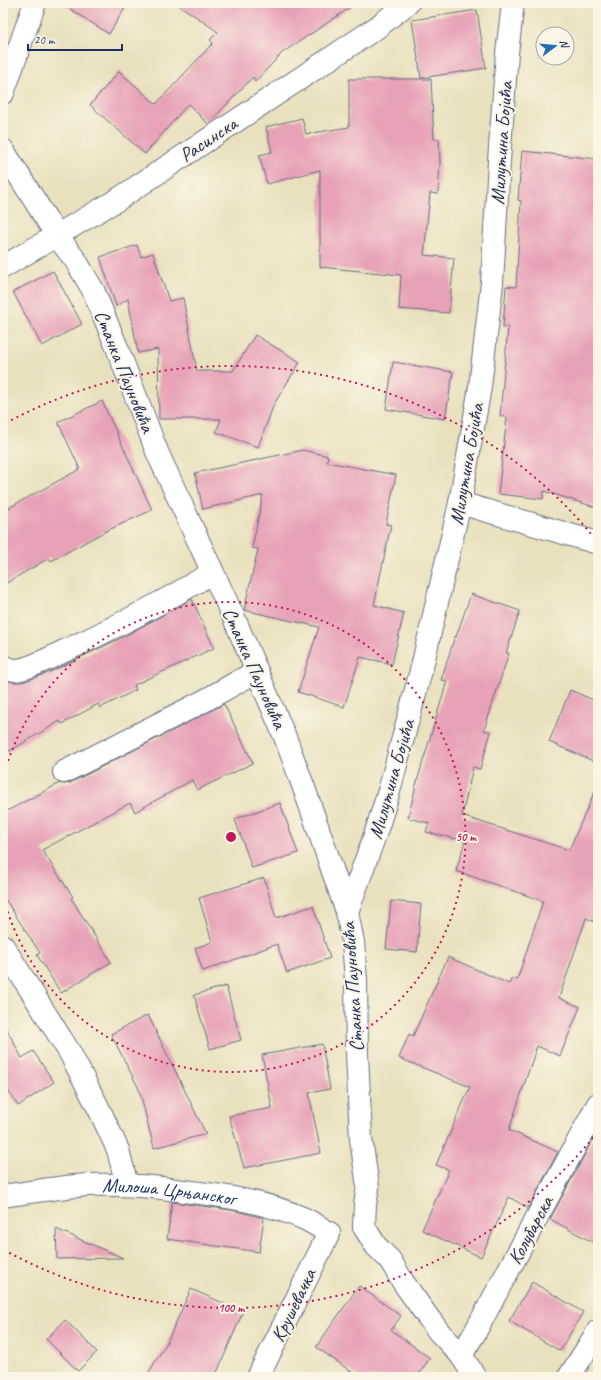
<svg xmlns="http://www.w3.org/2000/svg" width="601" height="1380" font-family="Caveat,sans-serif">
  <rect width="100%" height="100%" fill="#fcf5e5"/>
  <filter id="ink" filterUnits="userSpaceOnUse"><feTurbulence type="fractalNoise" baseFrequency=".025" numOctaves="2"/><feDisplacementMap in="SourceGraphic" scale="8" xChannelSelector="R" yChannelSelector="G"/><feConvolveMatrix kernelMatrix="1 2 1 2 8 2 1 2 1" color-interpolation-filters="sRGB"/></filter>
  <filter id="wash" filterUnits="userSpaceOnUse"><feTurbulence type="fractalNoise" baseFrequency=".012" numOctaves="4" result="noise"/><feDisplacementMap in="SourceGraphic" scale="16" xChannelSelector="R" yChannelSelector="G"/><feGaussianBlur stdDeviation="0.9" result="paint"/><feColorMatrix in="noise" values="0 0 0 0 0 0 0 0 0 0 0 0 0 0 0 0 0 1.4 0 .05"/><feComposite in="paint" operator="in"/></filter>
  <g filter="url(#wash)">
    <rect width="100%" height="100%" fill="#e9e1be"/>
    <g id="blocks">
      <!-- building -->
      <g fill="#e7a2b7">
        <polygon points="61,3 128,3 109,34"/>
        <polygon points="176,3 357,3 282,53 255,82 253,77 208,124 188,104 145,154 90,105 119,71 156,104 213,43 210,40 218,32"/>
        <polygon points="477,10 486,68 421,78 412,20"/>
        <polygon points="349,79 431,79 434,139 439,139 440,164 438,194 430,193 424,255 454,258 449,313 399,309 401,275 320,267 320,170 267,184 259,155 272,152 266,127 302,118 306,134 349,127"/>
        <polygon points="522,151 598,159 598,508 544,491 543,499 498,494 507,417 500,416 508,327 503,327 506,286 516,287 521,201 518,200"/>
        <polygon points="137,245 141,257 153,253 169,301 183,298 197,371 233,371 255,335 300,362 274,404 258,447 216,432 221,419 159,419 158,349 138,353 128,299 116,306 100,257"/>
        <polygon points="53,271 82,324 42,346 13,292"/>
        <polygon points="393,362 453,372 445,419 386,409"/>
        <polygon points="102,401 152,510 104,532 51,561 49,558 3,585 3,511 80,469 58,422"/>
        <polygon points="303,450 328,456 327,462 396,475 386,524 391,525 374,605 404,613 392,664 360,657 344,707 298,692 319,627 244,610 258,549 252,548 263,495 203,509 195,473"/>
        <polygon points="471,594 520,611 506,653 509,653 484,730 491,732 480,769 473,767 462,816 569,850 598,784 598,923 586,918 559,998 580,1007 560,1056 537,1046 509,1130 558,1152 528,1208 509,1197 481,1257 422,1230 449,1170 436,1165 470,1087 399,1058 409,1034 413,1036 448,957 509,984 512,978 517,980 543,901 456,871 465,841 426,832 429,823 408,818 416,785 447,681 441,680 455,636 456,637"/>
        <polygon points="192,599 214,648 134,685 136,690 100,708 98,704 62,724 60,721 3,755 3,682 5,680 14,682 22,682 48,673 123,637"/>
        <polygon points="570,690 598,702 598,763 549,742"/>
        <polygon points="224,704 253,763 197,790 192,780 135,812 130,803 42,850 73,897 71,898 111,962 61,993 37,955 40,953 3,896 3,813 60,783 64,784 70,783"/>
        <polygon points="280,803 298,853 252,868 235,819"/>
        <polygon points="264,878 276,918 313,906 330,958 287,973 277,944 203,971 195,948 212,942 199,898"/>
        <polygon points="391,901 421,904 417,952 386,949"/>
        <polygon points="226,986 241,1040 210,1049 194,995"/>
        <polygon points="148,1015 206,1134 154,1148 139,1089 111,1034"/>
        <polygon points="3,1022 22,1058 33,1051 54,1082 18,1106 3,1083"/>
        <polygon points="322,1044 330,1089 309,1093 321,1153 244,1168 229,1116 272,1108 262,1055"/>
        <polygon points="598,1130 598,1245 550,1219"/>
        <polygon points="172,1202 231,1210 264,1218 259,1252 167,1239"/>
        <polygon points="56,1229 123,1258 57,1259"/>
        <polygon points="532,1282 583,1312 560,1351 509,1321"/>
        <polygon points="359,1286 401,1316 391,1330 430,1358 417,1377 359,1377 316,1347"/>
        <polygon points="191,1289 243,1312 215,1377 146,1377 167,1342"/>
        <polygon points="65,1320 97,1352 78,1371 46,1339"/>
      </g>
    </g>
  </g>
  <g filter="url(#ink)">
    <use href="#blocks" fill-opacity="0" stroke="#636d80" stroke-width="1"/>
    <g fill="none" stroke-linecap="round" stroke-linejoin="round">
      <!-- minor casing -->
      <g stroke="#636d80" stroke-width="24">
        <g id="minor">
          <polyline points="3,93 35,3"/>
          <polyline points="3,150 57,236 76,261 93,290 116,345 158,454 234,618 285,737 304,788 347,912 353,942 356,980 357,1053 361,1139 368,1187 365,1204 364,1227"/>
          <polyline points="3,267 117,200 376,28 408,3"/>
          <polyline points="460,503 598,543"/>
          <path d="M3 666C6 667 11 670 15 670 25 670 48 659 58 654 111 630 162 603 212 573"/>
          <polyline points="64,772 204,701 257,671"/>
          <polyline points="347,912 375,835 389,791 422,667 460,503 480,387 492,283 499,161 507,53 513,3"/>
          <polyline points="3,946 70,1053 100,1111 118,1150 127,1185"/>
          <path id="s1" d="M3 1196C31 1192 59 1187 87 1185 120 1184 152 1186 184 1191 226 1196 267 1202 305 1219 313 1223 321 1228 329 1233"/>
          <polyline points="364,1227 376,1246 390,1260 403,1282 425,1313 439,1332 461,1355 475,1377"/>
          <polyline points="461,1355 473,1336 598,1104"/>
          <polyline points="258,1377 329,1233"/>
          <polyline points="569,1377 598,1331"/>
        </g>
      </g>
      <!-- minor -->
      <use href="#minor" stroke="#fff" stroke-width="22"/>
    </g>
  </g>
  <!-- distance rings -->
  <g fill="none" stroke="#c2185b" stroke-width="2" stroke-dasharray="2 4">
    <path d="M3 778A235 235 0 1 1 3 896"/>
    <path d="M597 1133A471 471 0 0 1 6 1251M6 423A471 471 0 0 1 597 541"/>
  </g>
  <g text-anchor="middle" stroke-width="4" stroke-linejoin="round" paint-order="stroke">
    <!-- street labels -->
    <g font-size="20" fill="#1b2f5e" stroke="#fcf5e5">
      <text transform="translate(208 139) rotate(-34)" y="7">Расинска</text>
      <text transform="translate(501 143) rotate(-86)" y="7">Милутина Бојића</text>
      <text transform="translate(125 371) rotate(68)" y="7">Станка Пауновића</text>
      <text transform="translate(466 464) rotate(-80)" y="7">Милутина Бојића</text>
      <text transform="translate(255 668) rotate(66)" y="7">Станка Пауновића</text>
      <text transform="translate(391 779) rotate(-74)" y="7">Милутина Бојића</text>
      <text transform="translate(352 987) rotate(-94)" y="7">Станка Пауновића</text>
      <text dy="7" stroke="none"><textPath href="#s1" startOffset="167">Милоша Црњанског</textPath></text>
      <text transform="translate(530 1230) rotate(-62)" y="7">Колубарска</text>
      <text transform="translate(293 1305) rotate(-64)" y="7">Крушевачка</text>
    </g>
  </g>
  <circle cx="231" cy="837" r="6" fill="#c2185b" stroke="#fcf5e5" stroke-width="2"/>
  <g font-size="12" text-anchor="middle" font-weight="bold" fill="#c2185b" stroke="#fcf5e5" stroke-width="4" stroke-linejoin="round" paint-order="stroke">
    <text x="466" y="841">50 m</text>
    <text x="231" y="1312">100 m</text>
  </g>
  <!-- margin -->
  <rect width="601" height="1380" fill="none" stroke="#fcf5e5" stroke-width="16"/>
  <!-- north arrow -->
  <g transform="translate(555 46) rotate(74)"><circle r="19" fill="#fcf5e5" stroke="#a2a6af"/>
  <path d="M0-3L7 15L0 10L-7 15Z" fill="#1f6fb2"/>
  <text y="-6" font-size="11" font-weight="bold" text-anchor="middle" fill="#1b2f5e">N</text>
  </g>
  <!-- scale -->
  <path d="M28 44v6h94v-6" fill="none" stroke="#1b2f5e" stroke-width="2"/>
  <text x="34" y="44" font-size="12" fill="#1b2f5e" stroke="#fcf5e5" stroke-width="3" paint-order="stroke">20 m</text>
</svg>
